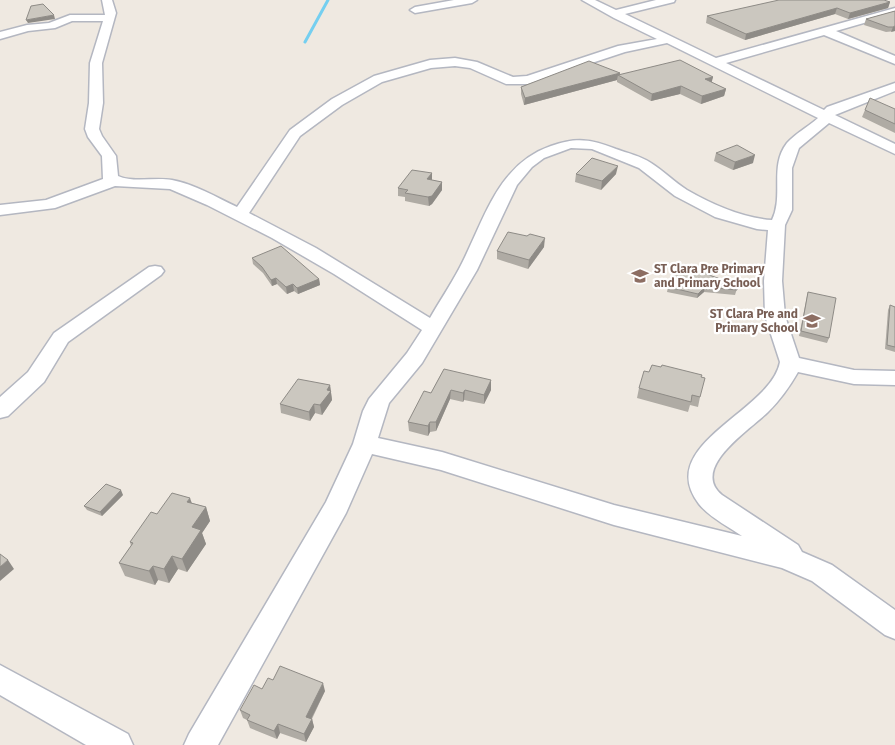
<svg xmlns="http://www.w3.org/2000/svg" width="895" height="745" font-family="'Fira Sans',sans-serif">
  <rect width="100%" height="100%" fill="#efe9e1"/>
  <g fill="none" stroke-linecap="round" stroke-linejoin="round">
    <!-- stream -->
    <polyline stroke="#75cff0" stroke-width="3" points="305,42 328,0"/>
    <!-- minor casing -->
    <g stroke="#b4b7c1" stroke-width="3">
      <g id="minor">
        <path d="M102 0H112L116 13 102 63 103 103 99 129 102 136 116 156 118 176C133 183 155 177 172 180 194 184 216 197 237 207L290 130 332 99 374 76 430 60 455 58 477 62 513 77 527 76 618 46 657 39 614 18 582 0H595L616 10 656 0H675L674 2 625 14 716 58 895 8V14L836 31 895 56V64L824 35 726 63 824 110 827 107 895 83V91L835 115 895 144V154L829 123 799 148 792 168V210L785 225 782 281 785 316 799 358 854 370 895 371V385L854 384 798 372C790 386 780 400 768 412 751 429 689 468 722 495L798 545 802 552 832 565 895 610V639L885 635 812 581 782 568 614 525 441 470 372 454 346 513 218 745H184L189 734 326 502 353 444 363 411 369 399 407 353 422 330 334 274 272 238 207 205 170 189 115 186 55 208 0 215V205L46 200 103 179 102 156 88 137 85 129 89 103 90 63 103 21H72L55 28 28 31 0 39V32L27 25 49 23 70 15H105ZM667 43 818 118C808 127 796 133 787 143 769 166 784 195 772 220 743 218 713 205 687 190 674 182 664 171 651 163 641 156 627 153 616 149 591 139 576 137 551 146 496 165 484 222 459 269 450 286 439 302 430 318L316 248 249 213 300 136 342 105 382 82 431 68 455 66 470 68 506 84H528L625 52ZM571 148 592 149 639 168 675 196 715 217 757 229 768 230 764 281 765 316 780 362C771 412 653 444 699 504 709 517 729 527 742 536L614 505 442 452 378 438 389 403 422 363 477 270 517 185 532 167 544 158Z"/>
        <polygon points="454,0 477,0 472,3 415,13 410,10 415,7"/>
        <polygon points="155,266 161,267 164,271 161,275 68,342 44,382 8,416 0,418 0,397 28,372 54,333 149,267"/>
        <polygon points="0,665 128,734 133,745 86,745 0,695"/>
      </g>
    </g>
    <!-- minor -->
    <use href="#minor" fill="#fff" fill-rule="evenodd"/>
  </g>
  <!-- wall -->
  <g fill="#afaba4">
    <polygon points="890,2 888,8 848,19 835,14 745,40 706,23 707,16"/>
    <polygon points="895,11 895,31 886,32 864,25 866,19"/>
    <polygon points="620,74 713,77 711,82 726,89 724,96 701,104 680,94 651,101 617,82 617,80 524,105 521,94 521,87"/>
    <polygon points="895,109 895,133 862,117 865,110"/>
    <polygon points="716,153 753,163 733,170 714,161"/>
    <polygon points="432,173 432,180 442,182 442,190 432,204 429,206 405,201 405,197 398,196 398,188"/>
    <polygon points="576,174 616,174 601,190 575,182"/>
    <polygon points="527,236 544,247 528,269 497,259 497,251"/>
    <polygon points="252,258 319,279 320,285 298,294 294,291 287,294 277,284 272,286 263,273 253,264"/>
    <polygon points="706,274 738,285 735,295 704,292 697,298 667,292 668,287"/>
    <polygon points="808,292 829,338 827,343 799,336 807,296"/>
    <polygon points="890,305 895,307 895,352 885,349 888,310"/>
    <polygon points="444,369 491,390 484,404 464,400 463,402 450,399 436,431 430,432 428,436 409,431 408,422 431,393"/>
    <polygon points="649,372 701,377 700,397 698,407 690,405 688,412 637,398 639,388"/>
    <polygon points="330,385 332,400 322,415 315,413 310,421 281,413 280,404"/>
    <polygon points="123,495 102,516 87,510 84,506"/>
    <polygon points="192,503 206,507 210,521 202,533 206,544 187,572 178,569 169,583 158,580 155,585 125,576 119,563 131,546 130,542 157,514"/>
    <polygon points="273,680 325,691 312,719 314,727 306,742 280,733 277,739 250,728 247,720 243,718 240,710 262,689"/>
  </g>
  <!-- shaded-wall -->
  <g fill="#8e8b86">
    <polygon points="890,2 888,8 848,19 850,13"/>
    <polygon points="837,8 835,14 745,40 746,34"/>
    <polygon points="54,15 55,19 28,23 26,20"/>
    <polygon points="895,26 895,31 891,32 893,27"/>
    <polygon points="620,73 620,76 618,75 617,80 524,105 525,98"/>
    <polygon points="713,77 711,85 705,79"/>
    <polygon points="681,86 680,94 651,101 652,94"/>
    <polygon points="726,89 724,96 701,104 702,96"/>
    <polygon points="755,155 753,163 733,170 735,162"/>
    <polygon points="618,166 616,174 601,190 602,181"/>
    <polygon points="432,173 432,181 427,179"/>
    <polygon points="442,182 442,190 432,204 429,206 428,197"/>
    <polygon points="545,238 544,247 528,269 529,260"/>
    <polygon points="276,278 277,284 272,286 271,280"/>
    <polygon points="319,279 320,285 298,294 297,288"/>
    <polygon points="293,284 294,291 287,294 286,287"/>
    <polygon points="705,287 704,292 697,298 698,294"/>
    <polygon points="491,380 491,390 484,404 484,395"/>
    <polygon points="330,385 332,400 322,415 320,405 327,390"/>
    <polygon points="451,390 450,399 436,431 436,422"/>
    <polygon points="465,390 464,400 463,402 463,393"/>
    <polygon points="314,404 315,413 310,421 309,412"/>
    <polygon points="430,422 430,432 428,436 428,426"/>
    <polygon points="121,490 123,495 102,516 100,512"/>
    <polygon points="190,498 195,512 187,502"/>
    <polygon points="206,507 210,521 202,533 206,544 187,572 182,559 192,527"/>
    <polygon points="172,556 178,569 169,583 164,569"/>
    <polygon points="8,560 14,569 0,581 0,567"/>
    <polygon points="153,566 158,580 155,585 149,571"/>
    <polygon points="323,683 325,691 308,725 306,717"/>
    <polygon points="312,719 314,727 306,742 304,734"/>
    <polygon points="278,724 280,733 277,739 274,731"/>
  </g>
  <!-- building -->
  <g fill="#cbc7bf" stroke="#8e8b86">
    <polygon points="779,0 884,0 890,2 850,13 837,8 746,34 707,16"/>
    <polygon points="43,4 54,15 26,20 31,6"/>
    <polygon points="895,11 895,26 893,27 888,27 866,19"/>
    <polygon points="680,60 713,77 705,79 726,89 702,96 681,86 652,94 618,75"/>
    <polygon points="589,61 620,73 525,98 521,87"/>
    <polygon points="870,98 895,109 895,124 865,110"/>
    <polygon points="737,145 755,155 735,162 716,153"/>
    <polygon points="592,158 618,166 602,181 576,174"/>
    <polygon points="412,170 432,173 427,179 442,182 432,196 428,197 405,193 408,190 398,188"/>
    <polygon points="508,232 527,236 530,234 545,238 529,260 497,251"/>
    <polygon points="281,246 319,279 297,288 293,284 286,287 276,278 271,280 262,267 252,258"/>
    <polygon points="678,264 708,270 706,274 738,285 737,290 705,287 698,294 668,287"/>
    <polygon points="808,292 836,298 829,338 801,331"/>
    <polygon points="890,305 895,307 895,347 887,345"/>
    <polygon points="652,365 661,367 662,365 702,375 701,377 705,378 700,397 692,395 691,402 639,388 644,371 649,372"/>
    <polygon points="444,369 491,380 484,395 465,390 463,393 451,390 436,422 430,422 428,426 408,422 424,391 431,393"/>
    <polygon points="298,379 330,385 327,390 331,391 320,405 314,404 309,412 280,404"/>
    <polygon points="106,484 121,490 100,512 84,506"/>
    <polygon points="172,493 190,498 187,502 206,507 192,527 201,530 182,559 172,556 164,569 153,566 149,571 119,563 133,543 130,542 151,512 157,514"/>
    <polygon points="0,554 8,560 0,567"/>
    <polygon points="280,666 323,683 306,717 312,719 304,734 278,724 274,731 247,720 250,715 240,710 254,685 262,689 268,678 273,680"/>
  </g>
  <!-- icons -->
  <defs>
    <g id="school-bare" transform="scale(1.35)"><path d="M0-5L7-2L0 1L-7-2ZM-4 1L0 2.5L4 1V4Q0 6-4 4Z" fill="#8d6e63" stroke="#fff" stroke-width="2.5" paint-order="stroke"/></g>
  </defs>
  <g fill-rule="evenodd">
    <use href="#school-bare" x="640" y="276"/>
    <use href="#school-bare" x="812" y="321"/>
  </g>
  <g text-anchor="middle" stroke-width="4.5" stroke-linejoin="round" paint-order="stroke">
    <!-- education labels -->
    <g font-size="12" font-weight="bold" fill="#785e54" stroke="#fff" text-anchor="start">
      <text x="654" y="273">ST Clara Pre Primary<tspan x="654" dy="14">and Primary School</tspan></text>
      <text x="798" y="318" text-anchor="end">ST Clara Pre and<tspan x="798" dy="14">Primary School</tspan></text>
    </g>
  </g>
</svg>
